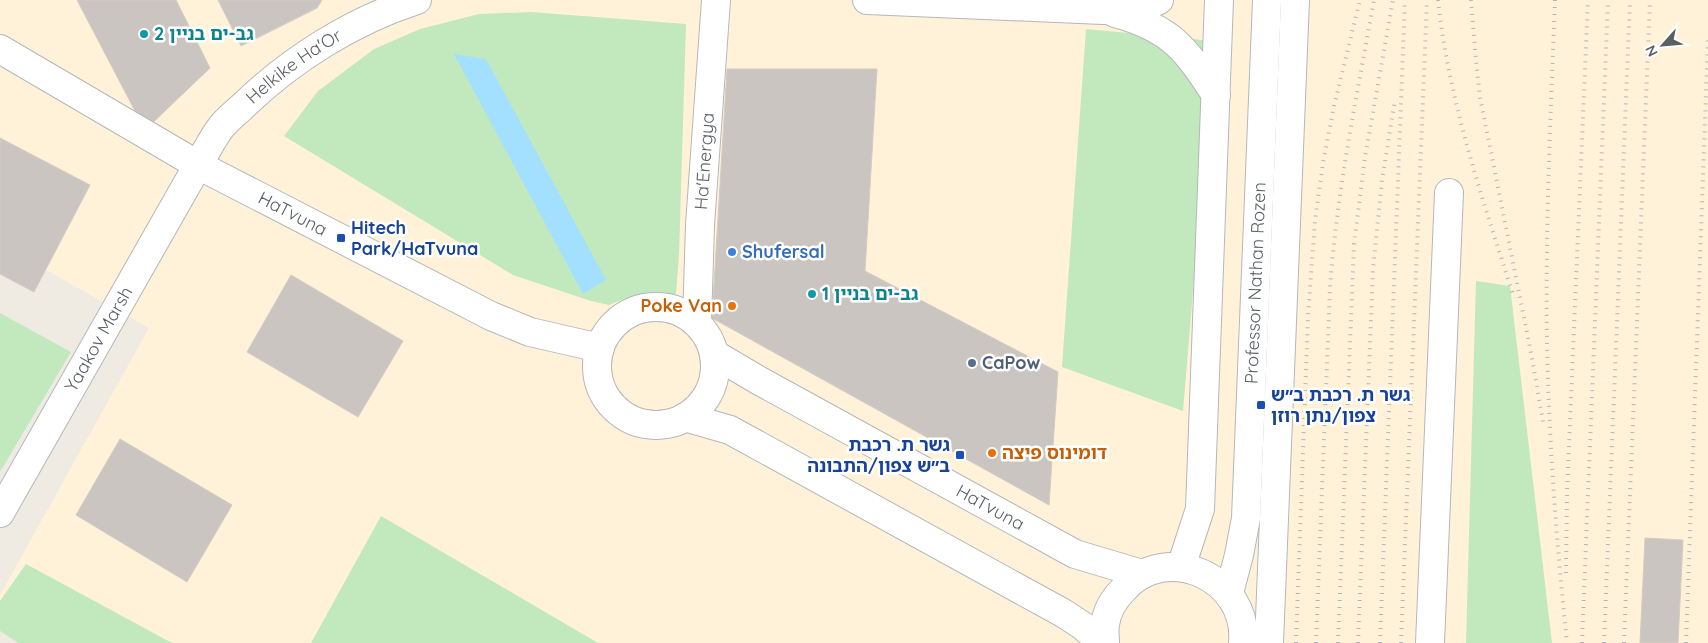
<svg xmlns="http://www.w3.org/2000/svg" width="1708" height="643" font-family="Quicksand,'Noto Sans Hebrew',sans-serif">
  <rect width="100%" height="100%" fill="#efebe3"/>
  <!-- commercial -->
  <polygon fill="#fff2d8" points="0,0 1708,0 1708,643 18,643 0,631 0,595 149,328 0,244"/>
  <!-- green -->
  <g fill="#c2e8be">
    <polygon points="531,12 686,24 679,255 676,294 626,298 609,305 591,301 513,275 284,136 318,91 374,49 420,29 479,14"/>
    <polygon points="1086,29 1214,41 1183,411 1062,367"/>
    <polygon points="1476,281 1510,286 1552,643 1466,643"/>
    <polygon points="0,313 71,352 0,472"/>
    <polygon points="381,516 598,643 311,643"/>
    <polygon points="26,564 172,643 18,643 0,631 0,601"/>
  </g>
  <!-- water -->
  <polygon fill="#a3e0ff" points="454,54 486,59 606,280 583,294"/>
  <!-- building -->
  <g fill="#cac5c0" stroke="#d4ccc1">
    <polygon points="77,0 176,0 210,68 145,130"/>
    <polygon points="218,0 322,0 317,8 241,46"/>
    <polygon points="727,69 877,69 865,271 1058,372 1049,505 712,318"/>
    <polygon points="0,138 90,185 34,292 0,274"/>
    <polygon points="291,275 403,341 358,417 247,352"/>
    <polygon points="120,439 232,505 187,582 76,515"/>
    <polygon points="1645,538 1683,540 1678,643 1640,643"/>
  </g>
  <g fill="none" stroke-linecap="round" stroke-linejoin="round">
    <!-- minor casing -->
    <g stroke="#b4b7bb" stroke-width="30">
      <g id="minor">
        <path d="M867 0 1103 10C1123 9 1141 9 1159 0"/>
        <path d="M1115 13C1171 28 1186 49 1216 95"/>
        <path id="s1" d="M0 49 198 165 491 316 530 332 600 348"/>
        <circle cx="656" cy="366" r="59"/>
        <path id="s2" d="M697 323 700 225 716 0"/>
        <path id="s3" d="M714 354 758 380 1075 554 1142 574"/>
        <polyline points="685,417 730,430 1063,613 1083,626 1102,643"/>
        <path id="s4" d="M0 513 198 165C206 152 213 137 222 126 228 119 235 113 242 107 290 60 352 21 417 0"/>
        <polyline points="1181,567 1200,509 1219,0"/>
        <path id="s5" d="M1229 593 1239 555 1246 518 1267 0"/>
        <path d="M1105 643C1105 637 1104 630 1105 624 1107 611 1114 599 1123 590 1166 540 1249 578 1243 643"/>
        <polyline points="1269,643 1295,0"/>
        <polyline points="1430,643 1449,193"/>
      </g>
    </g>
    <!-- minor -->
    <use href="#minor" stroke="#fff" stroke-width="28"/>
    <!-- rail -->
    <g stroke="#b4b5b6" stroke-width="4" stroke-dasharray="1 6" stroke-linecap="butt">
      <path d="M1438 0C1449 103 1483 200 1514 298"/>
      <polyline points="1471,0 1476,60 1480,97 1531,353 1544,427"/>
      <path d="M1555 0C1550 127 1544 255 1548 382 1551 470 1558 556 1567 643"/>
      <polyline points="1566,573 1567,493 1588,0"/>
      <polyline points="1296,643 1308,316 1315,221 1323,163 1334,106 1360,0"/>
      <path d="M1316 643 1330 287C1337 190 1357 95 1374 0"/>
      <polyline points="1338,643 1354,244 1365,157 1393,0"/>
      <polyline points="1358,643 1373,269 1382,180 1395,100"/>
      <polyline points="1380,643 1405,0"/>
      <polyline points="1401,643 1427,0"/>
      <polyline points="1582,643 1608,0"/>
      <polyline points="1604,643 1630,0"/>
      <polyline points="1624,643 1650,0"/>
      <polyline points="1686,643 1708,40"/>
    </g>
  </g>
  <!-- markers -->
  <g fill="#0f9aa8" stroke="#fff" stroke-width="2">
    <circle cx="144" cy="34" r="5"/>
    <circle cx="812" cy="294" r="5"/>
  </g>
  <g fill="#1a4fb4" stroke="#fff" stroke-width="2">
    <rect x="336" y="233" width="10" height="10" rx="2.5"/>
    <rect x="1256" y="400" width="10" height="10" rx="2.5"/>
    <rect x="955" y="450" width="10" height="10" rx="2.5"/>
  </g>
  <circle fill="#3f7fe0" stroke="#fff" stroke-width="2" cx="732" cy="252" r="5"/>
  <g fill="#e8710a" stroke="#fff" stroke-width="2">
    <circle cx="732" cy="306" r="5"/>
    <circle cx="992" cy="453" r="5"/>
  </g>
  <circle fill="#5c6f8a" stroke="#fff" stroke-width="2" cx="972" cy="363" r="5"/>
  <g text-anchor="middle" stroke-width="5" stroke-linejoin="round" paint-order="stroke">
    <!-- culture labels -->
    <g font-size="18" font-weight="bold" fill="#0d838f" stroke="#fff" text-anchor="start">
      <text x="154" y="40">גב-ים בניין 2</text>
      <text x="822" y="300">גב-ים בניין 1</text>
    </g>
    <!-- street labels -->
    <g font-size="18" fill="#5b6065" stroke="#fff">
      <text dy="6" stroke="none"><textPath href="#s4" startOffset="540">Helkike Ha'Or</textPath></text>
      <text dy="6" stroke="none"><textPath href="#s2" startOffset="162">Ha'Energya</textPath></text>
      <text dy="6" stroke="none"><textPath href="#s1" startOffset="336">HaTvuna</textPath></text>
      <text dy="6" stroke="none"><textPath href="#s5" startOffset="312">Professor Nathan Rozen</textPath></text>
      <text dy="6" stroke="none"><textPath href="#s4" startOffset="200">Yaakov Marsh</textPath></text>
      <text dy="6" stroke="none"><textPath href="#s3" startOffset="316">HaTvuna</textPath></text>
    </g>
    <!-- transit labels -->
    <g font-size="18" font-weight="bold" fill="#164399" stroke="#fff" text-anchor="start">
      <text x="351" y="234">Hitech<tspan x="351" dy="21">Park/HaTvuna</tspan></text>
      <text x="1271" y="401">גשר ת. רכבת ב״ש<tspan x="1271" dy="21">צפון/נתן רוזן</tspan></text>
      <text x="950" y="451" text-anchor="end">גשר ת. רכבת<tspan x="950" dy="21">ב״ש צפון/התבונה</tspan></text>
    </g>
    <!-- shop labels -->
    <g font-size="18" font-weight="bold" fill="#366cbe" stroke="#fff" text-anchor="start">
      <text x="742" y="258">Shufersal</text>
    </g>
    <!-- food labels -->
    <g font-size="18" font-weight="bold" fill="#c56008" stroke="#fff" text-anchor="end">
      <text x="722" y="312">Poke Van</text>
      <text x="1002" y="459" text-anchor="start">דומינוס פיצה</text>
    </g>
    <!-- service labels -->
    <g font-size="18" font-weight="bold" fill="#4e5e75" stroke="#fff" text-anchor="start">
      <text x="982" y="369">CaPow</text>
    </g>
  </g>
  <!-- north arrow -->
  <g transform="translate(1663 45) rotate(243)" stroke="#ffffff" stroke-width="4" paint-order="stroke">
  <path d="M0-4L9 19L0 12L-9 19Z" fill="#5b6065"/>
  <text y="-8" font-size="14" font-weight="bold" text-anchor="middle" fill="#5b6065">N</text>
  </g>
</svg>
